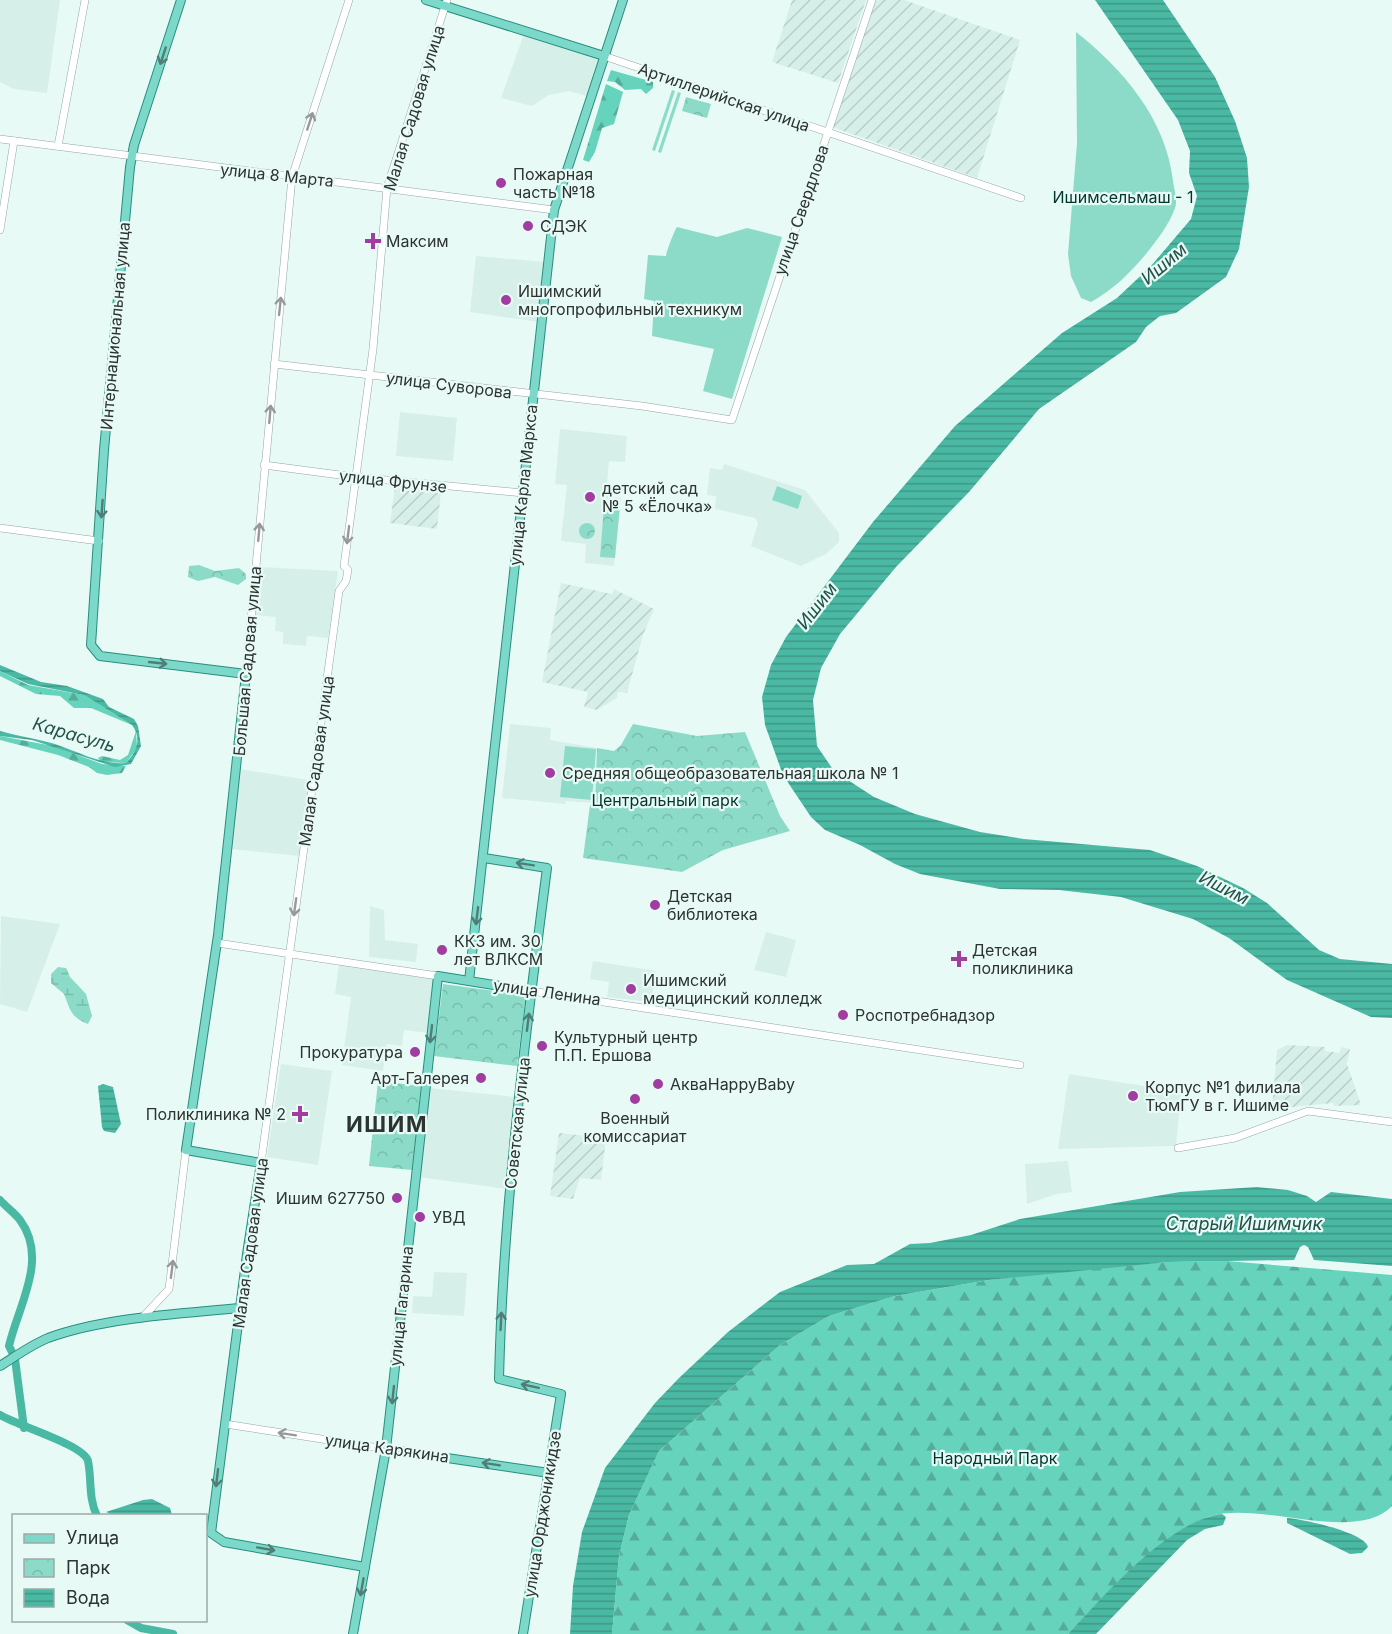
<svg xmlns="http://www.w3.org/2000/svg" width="1392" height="1634" font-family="Inter,sans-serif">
  <defs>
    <pattern id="industrial-furrows" width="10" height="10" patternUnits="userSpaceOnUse" patternTransform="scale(1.5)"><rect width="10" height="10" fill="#d6f0e9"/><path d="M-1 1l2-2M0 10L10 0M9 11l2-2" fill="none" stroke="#b8cec8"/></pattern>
    <pattern id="forest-firs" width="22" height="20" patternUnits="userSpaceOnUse" patternTransform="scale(1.5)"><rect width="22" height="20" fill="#66d3bc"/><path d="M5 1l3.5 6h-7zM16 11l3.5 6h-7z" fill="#54ac99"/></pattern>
    <pattern id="wetland-marsh" width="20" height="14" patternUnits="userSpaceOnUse" patternTransform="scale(1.5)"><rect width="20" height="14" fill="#8cdbc9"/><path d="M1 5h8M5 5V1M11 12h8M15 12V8" fill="none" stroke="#79bcad"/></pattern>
    <pattern id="park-crowns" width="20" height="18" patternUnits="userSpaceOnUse" patternTransform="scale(1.5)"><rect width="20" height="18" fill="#8cdbc9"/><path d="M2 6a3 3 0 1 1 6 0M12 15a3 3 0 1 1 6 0" fill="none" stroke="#79bcad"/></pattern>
    <pattern id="water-rules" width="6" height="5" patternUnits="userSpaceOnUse" patternTransform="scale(1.5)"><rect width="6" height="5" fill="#4ab9a4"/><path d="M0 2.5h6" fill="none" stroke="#3e9786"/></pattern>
  </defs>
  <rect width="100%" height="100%" fill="#e8faf6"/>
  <!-- built -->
  <g fill="#d6f0e9">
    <polygon points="0,0 60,0 47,93 14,89 0,82"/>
    <polygon points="524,34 600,58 587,96 569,91 549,95 532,106 501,98"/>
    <polygon points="476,256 545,262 538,322 470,312"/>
    <polygon points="400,412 457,418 453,461 396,456"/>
    <polygon points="560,429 627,436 625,462 609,461 606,495 621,498 614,566 585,563 586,544 561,541 567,485 555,484"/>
    <polygon points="724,464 805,490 839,533 839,542 826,554 801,566 751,546 758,523 755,518 715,509 716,496 707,495 710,468 722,470"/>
    <polygon points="260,567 338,571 328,638 307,636 306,646 283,644 283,632 275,631 276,617 256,615"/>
    <polygon points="510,724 551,728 550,740 597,748 594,803 566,801 565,804 502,798"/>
    <polygon points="239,769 309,780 300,856 230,849"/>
    <polygon points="370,906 384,910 385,940 418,944 416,962 369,957"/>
    <polygon points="1,916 60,924 27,1012 0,1004"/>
    <polygon points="766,932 796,940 786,977 754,970"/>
    <polygon points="593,961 656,971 651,1002 607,997 609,982 590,979"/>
    <polygon points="339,964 436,979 429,1033 404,1030 402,1046 387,1044 383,1071 342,1065 351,997 335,994"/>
    <polygon points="281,1064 332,1071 318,1165 267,1157"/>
    <polygon points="1069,1074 1181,1092 1176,1146 1058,1149"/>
    <polygon points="430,1088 516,1097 506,1189 419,1177"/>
    <polygon points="1068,1161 1072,1192 1057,1194 1027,1204 1025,1164"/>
    <polygon points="434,1272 467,1273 464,1316 412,1313 413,1296 432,1297"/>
  </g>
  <!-- industrial -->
  <g fill="url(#industrial-furrows)">
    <polygon points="792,0 866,0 838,83 772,62"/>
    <polygon points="876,0 904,0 1020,40 977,178 832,127"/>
    <polygon points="395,486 441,492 437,529 390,523"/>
    <polygon points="561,583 612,594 614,589 654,609 643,635 627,693 618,692 617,698 597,710 584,707 588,692 542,682"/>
    <polygon points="1287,1045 1325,1047 1325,1051 1339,1053 1341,1047 1350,1049 1347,1064 1361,1105 1334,1106 1333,1103 1272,1109 1277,1050"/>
    <polygon points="559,1133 606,1138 601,1180 580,1178 573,1199 550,1196"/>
  </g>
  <!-- green -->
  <g fill="#8cdbc9">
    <path d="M1076 32C1123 69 1166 119 1173 181 1174 189 1178 201 1175 208 1169 225 1157 240 1146 254 1130 273 1113 290 1091 302L1081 298 1071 276 1068 254 1077 143Z"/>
    <polygon points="672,90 675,91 655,151 652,150"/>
    <polygon points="678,92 681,93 661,153 658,152"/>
    <path d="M677 227 717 237 747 228 782 237 732 399 703 391 714 349 652 336 654 301 644 299 648 255 666 256C666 252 675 229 677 227Z"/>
    <polygon points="777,486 802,496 798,509 772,500"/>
    <polygon points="565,746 596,749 592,800 560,797"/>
  </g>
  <!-- forest -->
  <g fill="url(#forest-firs)">
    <polygon points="611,70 653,82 653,88 646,94 641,89 625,90 615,82 607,81"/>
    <polygon points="606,84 623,92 614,124 602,128 595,152 589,162 583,160"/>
    <polygon points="0,671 28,685 84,695 132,725 91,708 74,708 60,696 36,694 0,676"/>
    <polygon points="136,731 137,748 126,763 101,762 98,758 102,756 120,760 128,755"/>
    <polygon points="0,736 53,746 102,764 126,766 122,773 107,775 97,773 89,767 58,755 0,740"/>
    <path d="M1227 1261 1392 1275V1506C1356 1544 1261 1501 1211 1516 1165 1530 1101 1599 1068 1634H612L619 1556 629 1515 659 1451 780 1345 829 1316 895 1296 989 1280 1081 1269 1168 1262Z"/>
  </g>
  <!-- wetland -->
  <path fill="url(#wetland-marsh)" d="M58 967 66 968 70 977 86 994 92 1016 88 1024C70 1017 70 1009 64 994L51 983V974Z"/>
  <!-- park -->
  <g fill="url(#park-crowns)">
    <polygon points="686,97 711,104 707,118 682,111"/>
    <polygon points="604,506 620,506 615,558 600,557"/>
    <circle cx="587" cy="531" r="8"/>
    <polygon points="199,565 215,571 239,568 246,574 246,579 238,585 215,577 198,581 188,577 189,566"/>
    <polygon points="633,724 697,736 745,732 780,816 790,831 723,850 682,872 583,858 590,805 595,804 597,748 614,751 621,745"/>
    <polygon points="443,984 526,995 517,1066 434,1056"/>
    <polygon points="378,1081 421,1086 412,1170 369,1166"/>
  </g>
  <!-- water -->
  <g fill="url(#water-rules)">
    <polygon points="1095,0 1163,0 1215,77 1235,121 1247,158 1249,187 1239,249 1226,277 1176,313 1160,316 1146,327 1136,342 1039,409 969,492 896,567 840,634 821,668 813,700 817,746 834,771 874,797 915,814 980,832 1024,839 1150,850 1197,866 1243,888 1267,903 1319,950 1340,959 1392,964 1392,1018 1371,1017 1287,980 1229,938 1193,919 1121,897 1059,890 1000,889 920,874 895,864 860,845 825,830 811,817 783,775 765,725 762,697 771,665 786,637 873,522 955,426 1062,333 1117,298 1151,266 1191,219 1197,196 1189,173 1190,151 1178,120"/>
    <path d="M0 665 41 682 67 686 103 699 109 707 134 719 138 726 141 746 131 764 115 767 32 740 0 736V731C18 736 37 739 55 744 79 752 101 765 126 763 137 752 142 738 132 725L84 695 28 684 0 671Z"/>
    <polygon points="103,1084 113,1087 121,1124 115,1133 104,1131 102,1127 98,1086"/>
    <polygon points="1257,1187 1288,1190 1307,1196 1316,1202 1331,1192 1392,1199 1392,1266 1314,1260 1308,1247 1304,1245 1300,1247 1294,1260 1168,1262 989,1280 895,1296 829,1316 780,1345 659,1451 629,1515 619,1556 612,1634 570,1634 573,1586 582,1532 605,1468 655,1403 679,1378 728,1332 780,1292 847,1265 874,1264 910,1244 930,1243 971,1235 1020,1219 1180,1192"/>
    <polygon points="152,1499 170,1508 172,1515 113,1515 106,1512 143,1500"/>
    <path d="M1222 1514 1226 1517 1223 1525 1205 1529 1187 1540 1096 1634H1068C1103 1597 1169 1520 1222 1514Z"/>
    <path d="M1287 1518C1302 1519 1364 1532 1368 1547L1362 1553 1350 1554 1287 1523Z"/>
  </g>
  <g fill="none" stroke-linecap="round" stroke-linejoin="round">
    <!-- river -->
    <g stroke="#4ab9a4" stroke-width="8">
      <path d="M0 1200C6 1207 15 1213 20 1220 49 1259 18 1306 9 1346L12 1352"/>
      <polyline points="15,1359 24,1428"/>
      <path d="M0 1415C18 1426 84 1445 88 1461 92 1480 88 1497 97 1516"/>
      <polyline points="127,1620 141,1628 173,1634"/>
    </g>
    <!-- minor casing -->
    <g stroke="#95a5a1" stroke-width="8">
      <g id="minor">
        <polyline points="604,56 1021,198"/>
        <polyline points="0,139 554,210"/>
        <polyline points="58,146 85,0"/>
        <polyline points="0,230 14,141"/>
        <polyline points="274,364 642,406 732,420 872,0"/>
        <polyline points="264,465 355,477 523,493"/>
        <polyline points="0,528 99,541"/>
        <polyline points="246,674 292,177 349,0"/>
        <polyline points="217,943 438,976"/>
        <polyline points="531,991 1020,1065"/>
        <polyline points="1178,1148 1235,1138 1308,1111 1392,1122"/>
        <polyline points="261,1163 339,591 346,581 348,570 344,566 373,349 387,188 447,0"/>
        <polyline points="143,1317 169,1289 186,1150"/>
        <polyline points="225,1424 386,1449"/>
      </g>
    </g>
    <!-- major casing -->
    <g stroke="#278e7d" stroke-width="10">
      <g id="major">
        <polyline points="181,0 134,145 130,167 104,450 91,645 100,656 246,674 218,935 186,1150 261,1163 247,1254 211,1533 224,1542 365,1567"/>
        <polyline points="426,0 604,56"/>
        <path d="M484 858 547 868C525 1038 503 1208 499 1379L561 1394 523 1634"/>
        <polyline points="469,981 554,210 623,0"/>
        <path d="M0 1366C16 1356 31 1345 48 1338 106 1317 180 1314 240 1308"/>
        <polyline points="386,1449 549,1473"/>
        <polyline points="353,1634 386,1449 438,976 531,991"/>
      </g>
    </g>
    <!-- minor -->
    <use href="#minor" stroke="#fff" stroke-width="7"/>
    <!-- major -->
    <use href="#major" stroke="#7cd9ca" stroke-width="8"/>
  </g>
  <!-- one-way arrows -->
  <defs><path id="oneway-shaft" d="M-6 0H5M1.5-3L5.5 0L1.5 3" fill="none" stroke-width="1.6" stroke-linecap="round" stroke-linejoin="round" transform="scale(1.5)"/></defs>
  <g stroke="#507e76">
    <use href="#oneway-shaft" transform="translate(163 56) rotate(108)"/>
    <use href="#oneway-shaft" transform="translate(102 509) rotate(94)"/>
    <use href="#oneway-shaft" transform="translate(158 663) rotate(6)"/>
    <use href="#oneway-shaft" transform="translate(525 864) rotate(-171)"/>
    <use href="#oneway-shaft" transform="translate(477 916) rotate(97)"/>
    <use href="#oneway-shaft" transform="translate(528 1022) rotate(-83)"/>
    <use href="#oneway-shaft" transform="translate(431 1034) rotate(97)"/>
    <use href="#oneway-shaft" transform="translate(501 1321) rotate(-87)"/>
    <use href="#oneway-shaft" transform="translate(530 1386) rotate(-168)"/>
    <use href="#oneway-shaft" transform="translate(393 1395) rotate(96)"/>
    <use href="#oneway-shaft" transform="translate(491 1464) rotate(-171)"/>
    <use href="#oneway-shaft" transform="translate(217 1478) rotate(97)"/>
    <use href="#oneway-shaft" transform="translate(266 1549) rotate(10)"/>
    <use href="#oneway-shaft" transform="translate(362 1587) rotate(100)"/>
  </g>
  <g stroke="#969998">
    <use href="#oneway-shaft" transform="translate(310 121) rotate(-72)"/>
    <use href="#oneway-shaft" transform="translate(280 306) rotate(-84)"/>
    <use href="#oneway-shaft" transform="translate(270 414) rotate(-85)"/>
    <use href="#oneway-shaft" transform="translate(259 532) rotate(-85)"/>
    <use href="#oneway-shaft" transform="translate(348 535) rotate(97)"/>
    <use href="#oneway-shaft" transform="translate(295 907) rotate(98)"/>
    <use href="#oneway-shaft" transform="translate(172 1269) rotate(-83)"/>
    <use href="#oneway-shaft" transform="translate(287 1434) rotate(-171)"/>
  </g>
  <!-- markers -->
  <g fill="#a13ca0" stroke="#e8faf6" stroke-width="2">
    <circle cx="501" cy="183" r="6"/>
    <circle cx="528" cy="226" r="6"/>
    <path d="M370 232h6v6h6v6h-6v6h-6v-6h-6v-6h6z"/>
    <circle cx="506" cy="300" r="6"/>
    <circle cx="590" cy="497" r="6"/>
    <circle cx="550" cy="773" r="6"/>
    <circle cx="655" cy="905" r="6"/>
    <circle cx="442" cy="950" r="6"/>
    <path d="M956 950h6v6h6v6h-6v6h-6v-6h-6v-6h6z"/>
    <circle cx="631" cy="989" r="6"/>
    <circle cx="843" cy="1015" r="6"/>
    <circle cx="542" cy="1046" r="6"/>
    <circle cx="415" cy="1052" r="6"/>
    <circle cx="481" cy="1078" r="6"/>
    <circle cx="658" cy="1084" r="6"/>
    <circle cx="1133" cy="1096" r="6"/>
    <circle cx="635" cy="1099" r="6"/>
    <path d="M297 1105h6v6h6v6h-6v6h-6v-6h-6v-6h6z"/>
    <circle cx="397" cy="1198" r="6"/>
    <circle cx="420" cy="1217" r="6"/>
  </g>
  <g text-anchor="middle" stroke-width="4.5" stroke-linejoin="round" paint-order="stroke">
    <!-- street labels -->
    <g font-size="16" fill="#2c3331" stroke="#e8faf6">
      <text transform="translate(724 97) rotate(19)" y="6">Артиллерийская улица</text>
      <text transform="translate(414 108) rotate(-73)" y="6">Малая Садовая улица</text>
      <text transform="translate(277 175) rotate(6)" y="6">улица 8 Марта</text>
      <text transform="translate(801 210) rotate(-71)" y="6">улица Свердлова</text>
      <text transform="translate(115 326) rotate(-85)" y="6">Интернациональная улица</text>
      <text transform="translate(449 385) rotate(7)" y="6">улица Суворова</text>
      <text transform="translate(393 481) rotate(6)" y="6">улица Фрунзе</text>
      <text transform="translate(523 485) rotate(-84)" y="6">улица Карла Маркса</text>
      <text transform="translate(247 661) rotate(-85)" y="6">Большая Садовая улица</text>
      <text transform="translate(316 761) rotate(-82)" y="6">Малая Садовая улица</text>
      <text transform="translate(547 992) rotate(8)" y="6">улица Ленина</text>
      <text transform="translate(517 1123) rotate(-84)" y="6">Советская улица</text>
      <text transform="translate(250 1243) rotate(-82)" y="6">Малая Садовая улица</text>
      <text transform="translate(401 1306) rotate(-84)" y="6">улица Гагарина</text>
      <text transform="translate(387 1448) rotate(8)" y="6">улица Карякина</text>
      <text transform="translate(542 1514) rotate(-81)" y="6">улица Орджоникидзе</text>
    </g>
    <!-- poi labels -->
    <g font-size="16" fill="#2c3331" stroke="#e8faf6" text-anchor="start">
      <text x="513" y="180">Пожарная<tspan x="513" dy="18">часть №18</tspan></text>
      <text x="540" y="232">СДЭК</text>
      <text x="386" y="247">Максим</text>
      <text x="518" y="297">Ишимский<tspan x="518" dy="18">многопрофильный техникум</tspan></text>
      <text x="602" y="494">детский сад<tspan x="602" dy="18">№ 5 «Ёлочка»</tspan></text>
      <text x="562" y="779">Средняя общеобразовательная школа № 1</text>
      <text x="667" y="902">Детская<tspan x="667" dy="18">библиотека</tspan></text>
      <text x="454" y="947">ККЗ им. 30<tspan x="454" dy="18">лет ВЛКСМ</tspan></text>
      <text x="972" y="956">Детская<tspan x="972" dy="18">поликлиника</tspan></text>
      <text x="643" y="986">Ишимский<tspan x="643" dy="18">медицинский колледж</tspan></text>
      <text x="855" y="1021">Роспотребнадзор</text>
      <text x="554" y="1043">Культурный центр<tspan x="554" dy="18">П.П. Ершова</tspan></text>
      <text x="403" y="1058" text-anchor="end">Прокуратура</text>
      <text x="469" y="1084" text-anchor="end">Арт-Галерея</text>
      <text x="670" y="1090">АкваHappyBaby</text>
      <text x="1145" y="1093">Корпус №1 филиала<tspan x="1145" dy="18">ТюмГУ в г. Ишиме</tspan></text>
      <text x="286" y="1120" text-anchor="end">Поликлиника № 2</text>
      <text x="635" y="1124" text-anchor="middle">Военный<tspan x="635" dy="18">комиссариат</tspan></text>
      <text x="385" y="1204" text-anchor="end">Ишим 627750</text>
      <text x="432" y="1223">УВД</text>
    </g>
    <!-- park labels -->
    <g font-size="16" fill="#00362d" stroke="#e8faf6">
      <text x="1123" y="203">Ишимсельмаш - 1</text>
      <text x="665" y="806">Центральный парк</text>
      <text x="995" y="1464">Народный Парк</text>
    </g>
    <!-- water labels -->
    <g font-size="18" font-style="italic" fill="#235249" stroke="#e8faf6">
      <text transform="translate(1164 264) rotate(-40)" y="6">Ишим</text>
      <text transform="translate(817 606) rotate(-52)" y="6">Ишим</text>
      <text transform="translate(74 735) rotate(16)" y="6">Карасуль</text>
      <text transform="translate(1224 888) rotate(27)" y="6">Ишим</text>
      <text x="1244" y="1230">Старый Ишимчик</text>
    </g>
    <!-- district labels -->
    <g font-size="22" font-weight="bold" letter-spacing="1.5" fill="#2c3331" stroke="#e8faf6">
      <text x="387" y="1132">ИШИМ</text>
    </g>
  </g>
  <!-- legend -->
  <rect x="12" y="1514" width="195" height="108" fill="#e8faf6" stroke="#9daaa7" stroke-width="1.5"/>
  <rect x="24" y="1534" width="30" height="9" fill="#7cd9ca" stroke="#9daaa7" stroke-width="1.5"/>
  <text x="66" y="1544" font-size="18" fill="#2c3331">Улица</text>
  <rect x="24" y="1559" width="30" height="18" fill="url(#park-crowns)" stroke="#9daaa7" stroke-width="1.5"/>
  <text x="66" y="1574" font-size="18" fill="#2c3331">Парк</text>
  <rect x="24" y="1589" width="30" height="18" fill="url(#water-rules)" stroke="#9daaa7" stroke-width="1.5"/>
  <text x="66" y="1604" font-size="18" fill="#2c3331">Вода</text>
</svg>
